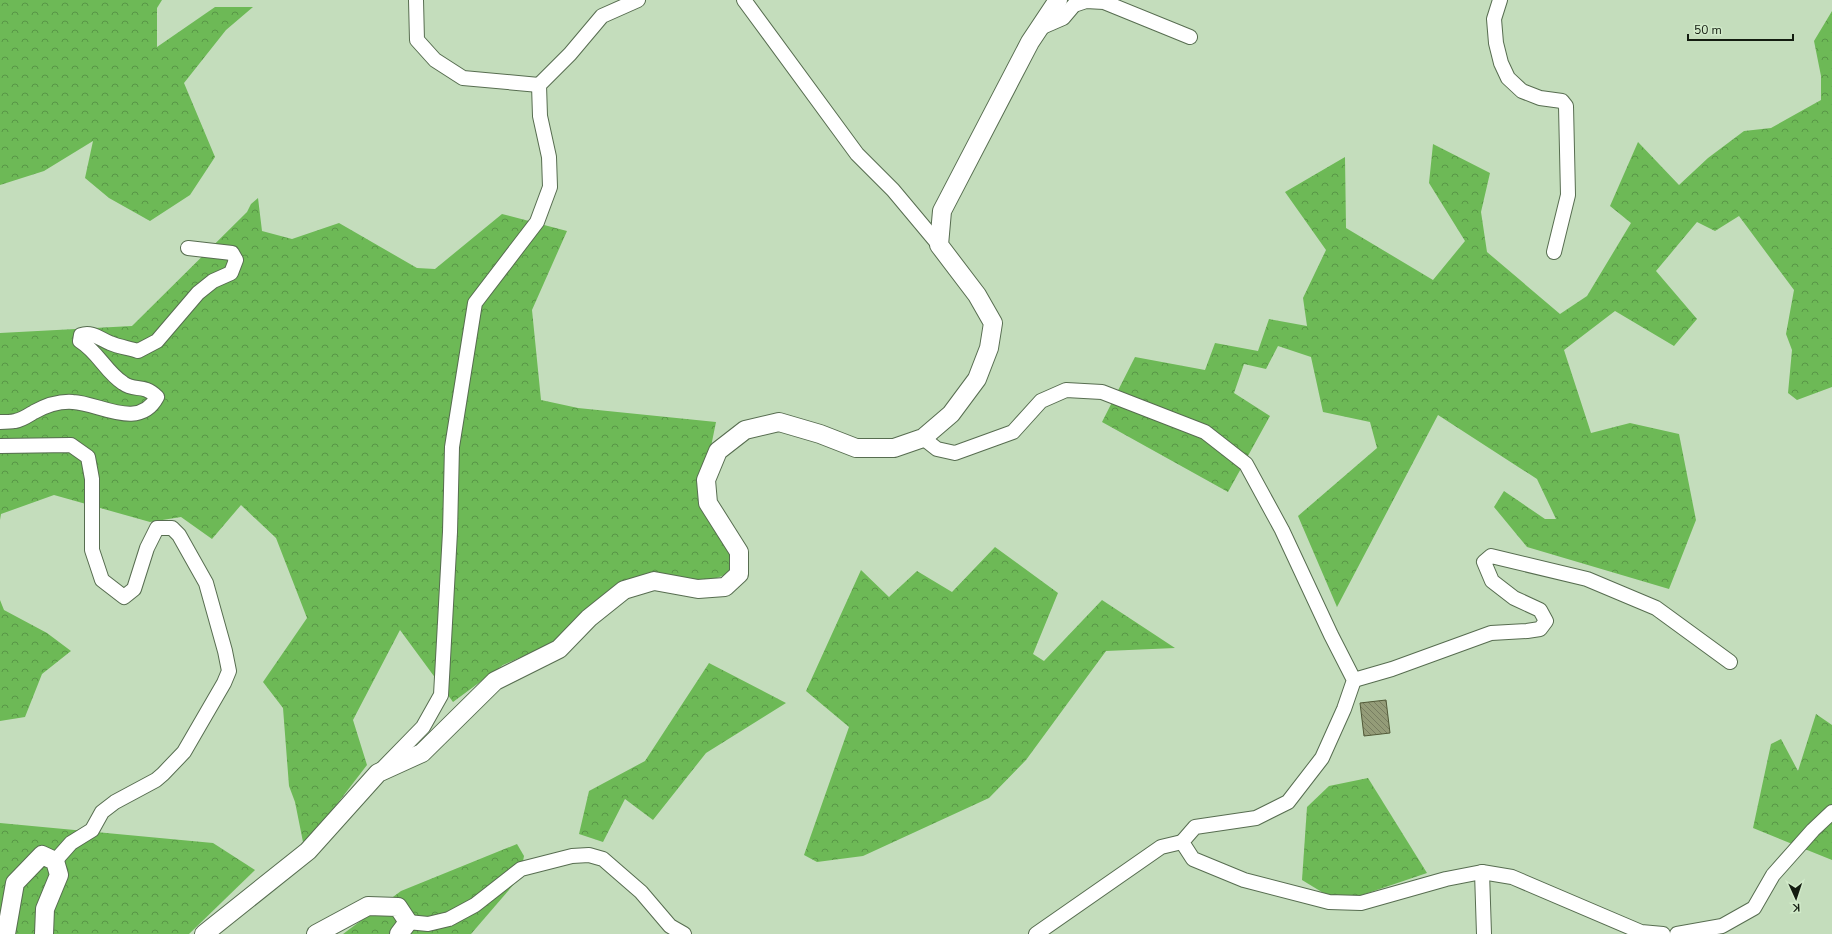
<svg xmlns="http://www.w3.org/2000/svg" width="1832" height="934" font-family="'Nunito Sans',sans-serif">
  <defs>
    <pattern id="forest-crowns" width="20" height="18" patternUnits="userSpaceOnUse"><rect width="20" height="18" fill="#6db956"/><path d="M2 6a3 3 0 1 1 6 0M12 15a3 3 0 1 1 6 0" fill="none" stroke="#589646"/></pattern>
    <pattern id="building-back-hatch" width="6" height="6" patternUnits="userSpaceOnUse"><rect width="6" height="6" fill="#949c78"/><path d="M-1 5l2 2M0 0l6 6M5-1l2 2" fill="none" stroke="#787e61"/></pattern>
  </defs>
  <rect width="100%" height="100%" fill="#c4ddbc"/>
  <!-- forest -->
  <g fill="url(#forest-crowns)">
    <polygon points="0,0 162,0 157,8 157,47 215,7 253,7 226,30 184,83 215,157 190,195 150,221 109,198 85,178 93,141 44,171 0,185"/>
    <polygon points="1832,11 1832,387 1797,400 1788,393 1792,350 1786,334 1794,290 1739,216 1715,231 1697,222 1656,271 1697,319 1674,346 1615,311 1564,350 1591,433 1630,423 1679,434 1696,520 1669,589 1527,547 1494,507 1504,491 1545,519 1556,519 1537,479 1438,415 1337,607 1298,516 1377,448 1370,422 1323,412 1311,357 1278,346 1266,369 1244,364 1234,393 1270,416 1228,492 1102,422 1135,357 1205,370 1215,343 1258,351 1269,319 1307,326 1303,298 1326,250 1285,192 1345,157 1346,228 1433,280 1465,241 1429,183 1433,144 1490,173 1481,212 1487,252 1560,314 1587,296 1631,223 1610,206 1638,142 1679,185 1708,158 1744,131 1771,128 1821,100 1821,76 1814,41"/>
    <polygon points="258,198 262,231 292,239 339,223 417,268 435,269 502,214 567,231 532,310 541,400 578,408 716,422 701,496 731,552 730,573 706,582 637,577 558,641 503,665 453,702 400,630 353,720 367,765 304,847 295,802 289,786 283,708 263,682 307,618 276,538 241,505 212,539 181,517 150,522 54,495 1,514 0,520 0,333 132,326 247,212 251,204"/>
    <polygon points="995,547 1058,593 1033,654 1044,661 1102,600 1175,648 1106,651 1026,760 989,798 863,856 817,862 804,855 849,727 806,691 861,570 889,597 917,571 952,592"/>
    <polygon points="0,600 4,610 47,633 71,651 42,674 25,717 0,721"/>
    <polygon points="709,663 786,703 706,753 653,820 625,799 603,842 579,834 589,791 645,761"/>
    <polygon points="1816,714 1832,725 1832,860 1753,828 1771,744 1781,739 1798,771"/>
    <polygon points="1368,778 1427,873 1362,895 1330,897 1302,880 1307,807 1329,786"/>
    <polygon points="0,823 213,843 255,870 189,934 0,934"/>
    <polygon points="517,844 524,856 520,877 471,934 343,934 401,891"/>
  </g>
  <!-- building -->
  <polygon fill="url(#building-back-hatch)" stroke="#525a38" points="1386,700 1390,733 1364,736 1360,703"/>
  <g fill="none" stroke-linecap="round" stroke-linejoin="round">
    <!-- minor casing -->
    <g stroke="#576d50" stroke-width="16">
      <g id="minor">
        <polyline points="416,0 417,40 435,60 463,78 539,85"/>
        <polyline points="744,0 857,154 893,190 939,245"/>
        <polyline points="1500,0 1494,19 1496,43 1501,63 1508,78 1522,91 1540,98 1562,101 1566,106 1568,195 1554,252"/>
        <polyline points="1040,28 1063,18 1074,5 1086,1 1104,2 1190,37"/>
        <path d="M0 422C5 422 10 422 15 421 22 420 29 415 34 412 45 406 60 401 73 402 99 403 139 431 157 397 143 383 135 392 123 383 106 372 98 352 80 341L81 335C92 331 100 339 110 343 119 347 129 348 138 351L157 341 198 293 213 281 231 273 236 260 232 253 188 248"/>
        <polyline points="923,438 937,449 955,453 1013,432 1041,401 1066,390 1102,392 1205,432 1246,464 1282,530 1331,635 1354,680 1344,709 1322,758 1288,802 1256,818 1195,827 1182,842 1193,859 1244,880 1329,902 1361,903 1446,879 1482,872 1512,877 1641,932 1663,934"/>
        <polyline points="0,446 71,445 88,457 92,479 92,550 102,580 124,597 134,589 147,548 157,528 172,528 179,535 206,583 225,651 229,671 224,683 184,752 163,774 156,780 115,802 102,812 92,830 71,843 55,861"/>
        <polyline points="1354,680 1392,669 1491,633 1527,631 1540,629 1546,621 1540,610 1514,598 1492,581 1484,562 1491,556 1587,579 1656,608 1730,662"/>
        <polyline points="381,770 423,727 441,695 450,532 452,447 475,303 537,222 550,187 549,157 540,116 539,85 570,54 602,16 638,0"/>
        <polyline points="1482,872 1484,934"/>
        <polyline points="408,922 428,924 449,919 475,905 521,869 572,856 589,855 603,859 641,892 670,926 684,934"/>
        <polyline points="1036,934 1161,847 1182,842"/>
        <polyline points="1677,934 1722,926 1754,908 1773,875 1813,830 1832,812"/>
      </g>
    </g>
    <!-- tertiary casing -->
    <g stroke="#576d50" stroke-width="20">
      <g id="tertiary">
        <polyline points="6,934 15,883 42,855 55,861 59,875 45,909 44,934"/>
        <polyline points="204,934 308,851 378,773 422,753 495,681 559,649 589,618 624,590 654,581 698,589 725,587 739,574 739,552 708,503 706,480 718,451 745,430 779,422 820,434 856,448 894,448 923,438 951,414 977,379 989,348 993,323 977,295 939,245 942,211 1030,42 1058,0"/>
        <polyline points="316,934 368,906 398,907 408,922 399,934"/>
      </g>
    </g>
    <!-- minor -->
    <use href="#minor" stroke="#fff" stroke-width="14"/>
    <!-- tertiary -->
    <use href="#tertiary" stroke="#fff" stroke-width="18"/>
  </g>
  <!-- north arrow -->
  <g transform="translate(1796 898) rotate(177)" stroke="#d1eac9" stroke-width="3" paint-order="stroke">
  <path d="M0-3L7 15L0 10L-7 15Z" fill="#131c10"/>
  <text y="-6" font-size="11" font-weight="bold" text-anchor="middle" fill="#131c10">K</text>
  </g>
  <!-- scale -->
  <path d="M1688 34v6h105v-6" fill="none" stroke="#131c10" stroke-width="2"/>
  <text x="1694" y="34" font-size="12" fill="#131c10" stroke="#d1eac9" stroke-width="3" paint-order="stroke">50 m</text>
</svg>
